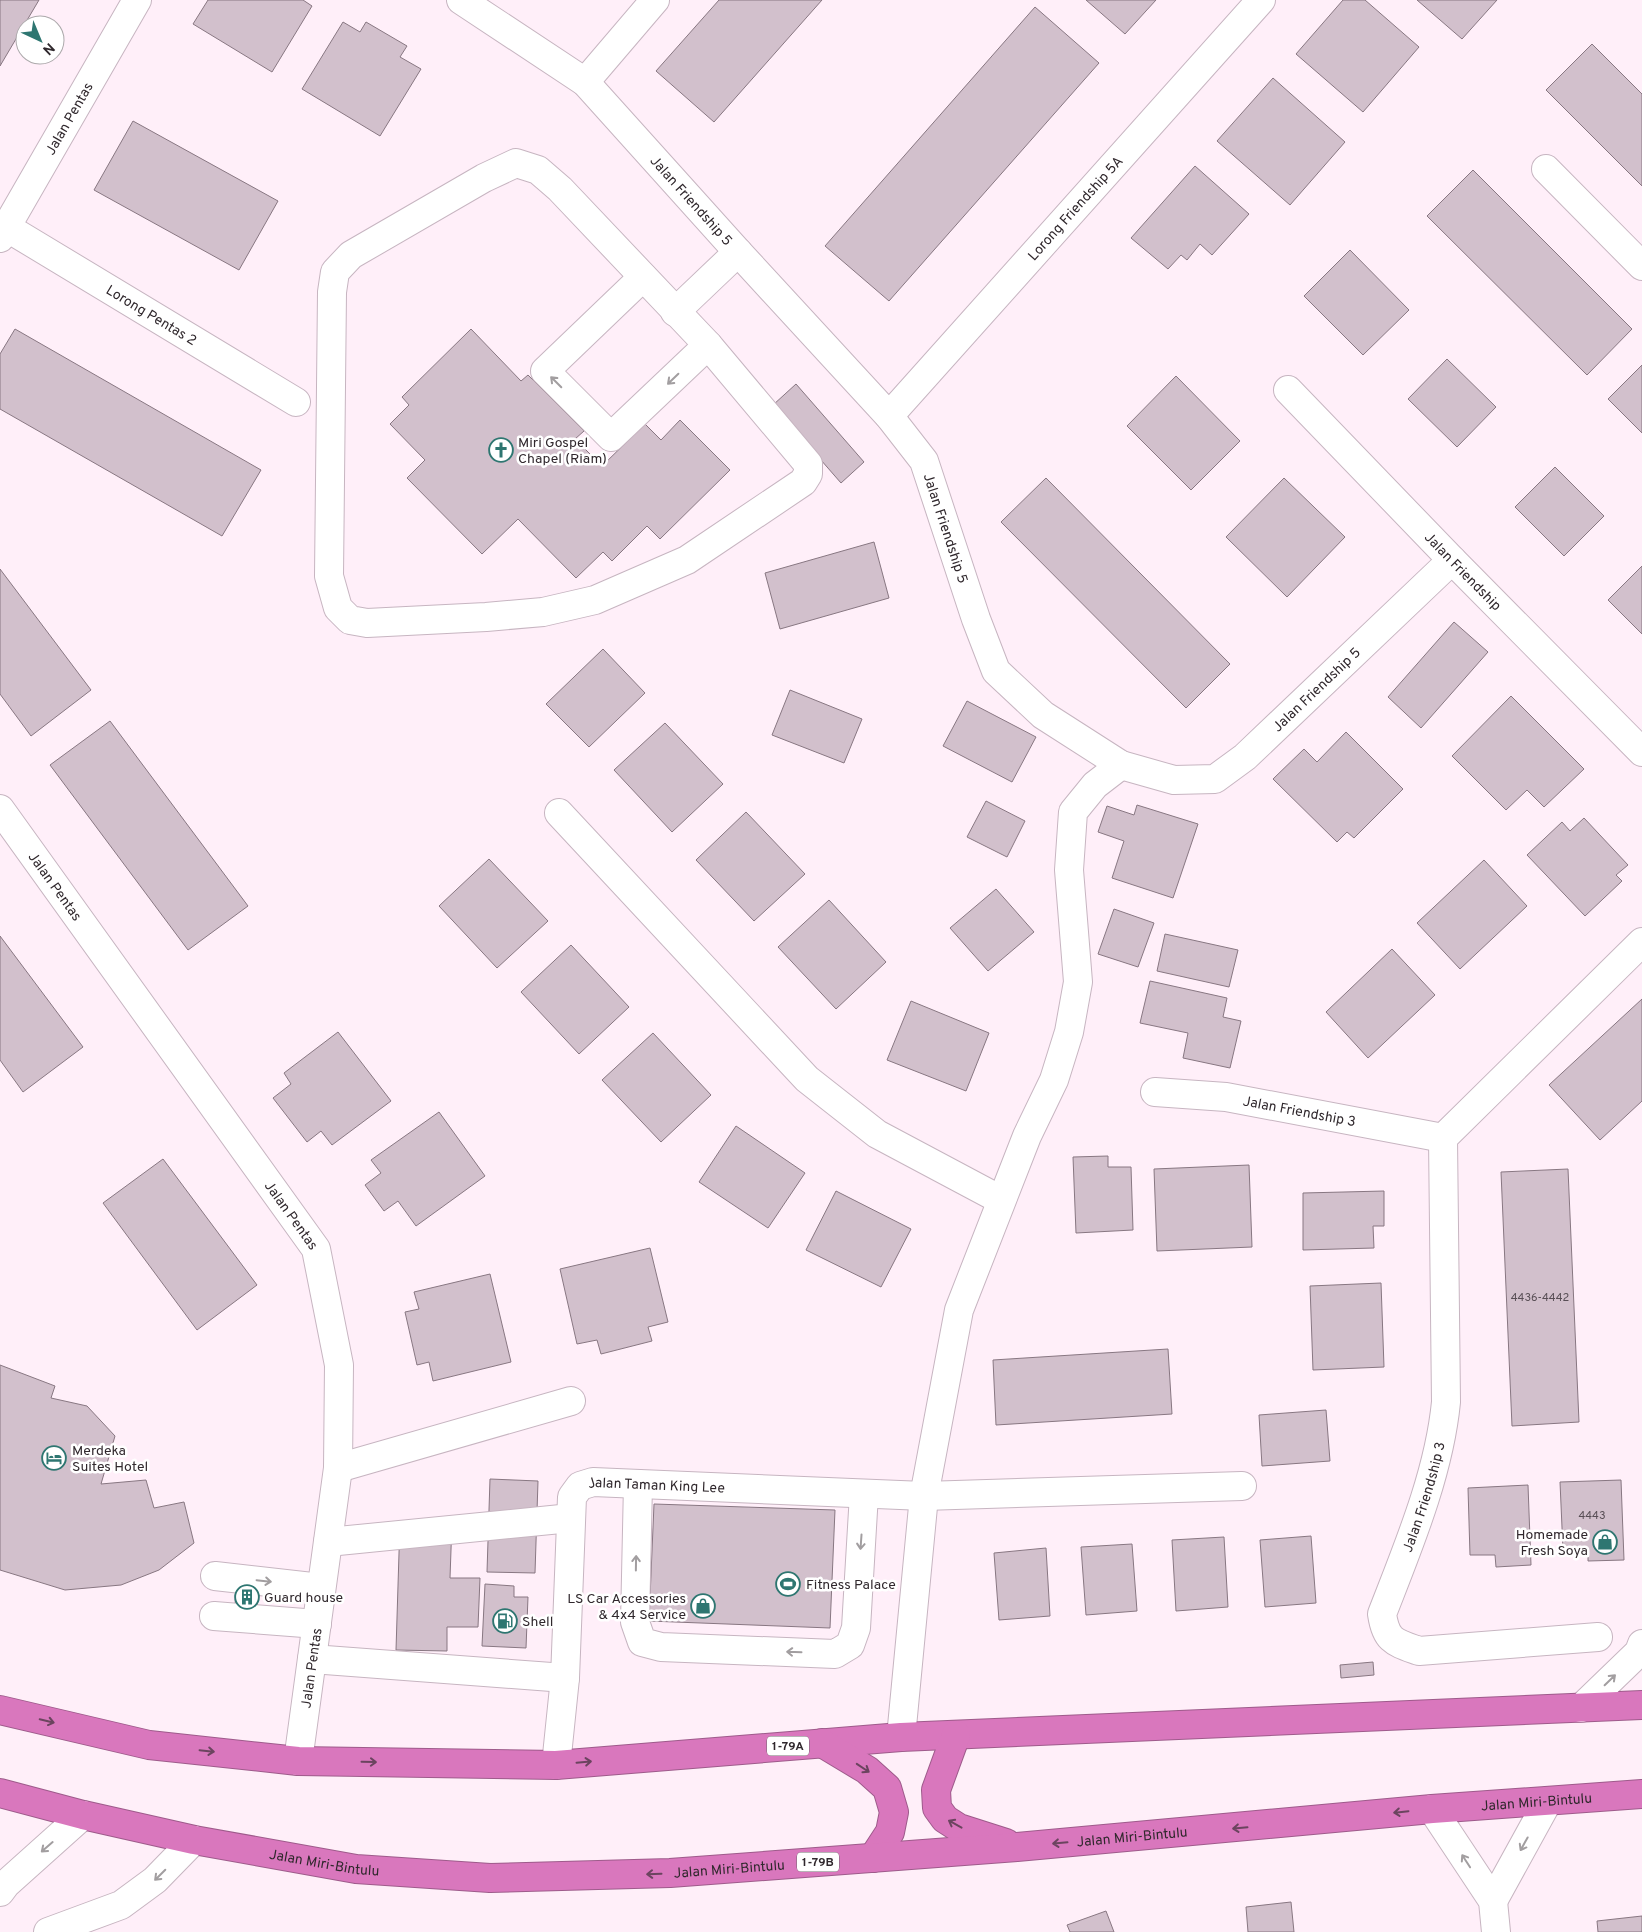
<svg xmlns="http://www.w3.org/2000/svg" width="1642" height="1932" font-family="Overpass,sans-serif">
  <rect width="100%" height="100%" fill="#ffeff9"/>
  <!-- building -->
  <g fill="#d2c0cc" stroke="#887782">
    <polygon points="0,0 39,0 0,66"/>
    <polygon points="208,0 303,0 312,6 272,72 193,24"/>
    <polygon points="719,0 822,0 714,122 656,71"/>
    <polygon points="1086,0 1156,0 1125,34"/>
    <polygon points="1343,0 1365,0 1419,47 1363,112 1296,54"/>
    <polygon points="1417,0 1497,0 1462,39"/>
    <polygon points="1035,7 1099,63 889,301 825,246"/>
    <polygon points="343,22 360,32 366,22 407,46 400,57 421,69 380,136 302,89"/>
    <polygon points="1592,44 1642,94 1642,186 1546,90"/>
    <polygon points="1273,78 1345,142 1290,205 1217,141"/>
    <polygon points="133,121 278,201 239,270 94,190"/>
    <polygon points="1195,166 1249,214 1212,255 1200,244 1187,260 1181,255 1168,269 1131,238"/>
    <polygon points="1473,170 1632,329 1587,375 1427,216"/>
    <polygon points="1350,250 1409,310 1363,355 1304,296"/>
    <polygon points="15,329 261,470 222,536 0,409 0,354"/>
    <polygon points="471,329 521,381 528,375 584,431 575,439 602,466 645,424 661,440 680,420 730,470 660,539 647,526 612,561 603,552 576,578 518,519 482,554 407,478 425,460 390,424 409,405 402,397"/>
    <polygon points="1447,359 1496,407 1457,447 1408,399"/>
    <polygon points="1642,365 1642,433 1608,399"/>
    <polygon points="1176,376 1240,441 1191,490 1127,426"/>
    <polygon points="796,384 864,462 841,483 773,405"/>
    <polygon points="1555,467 1604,516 1564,556 1515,507"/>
    <polygon points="1046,478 1230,664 1186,708 1001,522"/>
    <polygon points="1284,478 1345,537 1287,597 1226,537"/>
    <polygon points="874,542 889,598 780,629 765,573"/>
    <polygon points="1642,566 1642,634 1608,600"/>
    <polygon points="0,569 91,690 31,736 0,694"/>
    <polygon points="1454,622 1488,652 1421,728 1388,697"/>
    <polygon points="603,649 645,693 589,747 546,704"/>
    <polygon points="790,690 862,719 844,763 772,735"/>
    <polygon points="1511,696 1584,769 1544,807 1527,790 1506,810 1452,756"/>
    <polygon points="967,701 1036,737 1012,782 943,746"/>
    <polygon points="110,721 248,906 188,950 50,765"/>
    <polygon points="665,723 723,784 672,832 614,770"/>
    <polygon points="1346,732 1403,789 1354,838 1347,832 1337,842 1273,779 1304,749 1317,762"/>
    <polygon points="986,801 1025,821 1007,857 967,837"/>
    <polygon points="1137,805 1198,824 1173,898 1112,878 1124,841 1098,832 1107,806 1134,815"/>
    <polygon points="746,812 805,874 754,921 696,860"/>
    <polygon points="1584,818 1628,865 1616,875 1622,881 1585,916 1527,855 1562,822 1570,831"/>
    <polygon points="489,859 548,921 497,968 439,906"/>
    <polygon points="1484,860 1527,906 1460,969 1417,923"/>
    <polygon points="996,889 1034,932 988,971 950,928"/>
    <polygon points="829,900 886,962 836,1009 778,947"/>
    <polygon points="1114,909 1154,923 1138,967 1098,954"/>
    <polygon points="1165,934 1238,950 1229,987 1157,971"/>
    <polygon points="0,936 83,1047 23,1092 0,1060"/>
    <polygon points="571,945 629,1007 579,1054 521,992"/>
    <polygon points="1392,949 1435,995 1368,1058 1326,1012"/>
    <polygon points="1150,981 1227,998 1223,1017 1241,1021 1230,1068 1183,1058 1188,1033 1140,1023"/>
    <polygon points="1642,999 1642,1101 1600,1140 1549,1085"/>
    <polygon points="911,1001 989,1033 966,1091 887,1060"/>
    <polygon points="338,1032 391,1101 332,1145 321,1131 307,1142 273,1098 291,1084 284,1073"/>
    <polygon points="653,1033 711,1095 661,1142 602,1080"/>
    <polygon points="439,1112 485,1176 416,1226 398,1201 384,1211 365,1185 381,1173 371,1160"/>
    <polygon points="736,1126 805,1173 768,1228 699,1182"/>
    <polygon points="1108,1156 1108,1167 1131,1167 1133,1230 1076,1233 1073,1157"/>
    <polygon points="163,1159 257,1285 197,1330 103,1203"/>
    <polygon points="1249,1165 1252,1247 1157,1251 1154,1169"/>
    <polygon points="1568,1169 1579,1422 1512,1426 1501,1172"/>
    <polygon points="836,1191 911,1229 881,1287 806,1250"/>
    <polygon points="1384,1191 1384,1226 1373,1226 1374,1248 1303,1250 1303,1193"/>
    <polygon points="650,1248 668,1322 648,1327 652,1341 601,1354 597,1340 577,1344 560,1269"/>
    <polygon points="490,1274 511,1362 433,1381 429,1362 417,1365 405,1312 419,1309 414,1292"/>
    <polygon points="1381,1283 1384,1367 1313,1370 1310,1286"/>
    <polygon points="1168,1349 1172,1414 996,1425 993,1360"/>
    <polygon points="0,1365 55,1386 51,1398 87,1406 115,1436 101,1484 146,1480 154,1508 184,1502 194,1543 159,1570 121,1585 65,1590 0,1570"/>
    <polygon points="1326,1410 1330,1461 1262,1466 1259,1415"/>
    <polygon points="490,1479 538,1481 535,1573 487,1572"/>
    <polygon points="1621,1480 1624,1560 1588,1561 1588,1548 1563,1550 1560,1482"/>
    <polygon points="1528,1485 1531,1565 1496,1567 1495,1555 1470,1555 1468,1488"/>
    <polygon points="654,1504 835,1510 830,1628 649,1621"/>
    <polygon points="400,1521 452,1522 450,1578 480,1578 478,1627 447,1627 447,1651 396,1650"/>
    <polygon points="1311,1536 1316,1603 1265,1607 1260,1540"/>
    <polygon points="1224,1537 1228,1607 1176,1611 1172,1540"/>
    <polygon points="1132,1544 1137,1611 1086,1615 1081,1547"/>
    <polygon points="1046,1548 1050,1616 999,1620 994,1553"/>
    <polygon points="485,1584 514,1586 514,1597 528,1597 526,1648 482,1646"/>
    <polygon points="236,1587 258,1588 257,1608 235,1606"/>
    <polygon points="1373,1662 1374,1675 1341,1678 1340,1665"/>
    <polygon points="1291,1902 1294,1932 1248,1932 1246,1907"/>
    <polygon points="1106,1911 1114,1932 1070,1932 1067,1925"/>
    <polygon points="1642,1916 1642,1932 1598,1932 1597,1921"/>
  </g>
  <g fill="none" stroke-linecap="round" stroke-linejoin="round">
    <!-- minor casing -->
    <g stroke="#c7b5c1" stroke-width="30">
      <g id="minor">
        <path id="s1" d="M461 0 585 82 738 252 889 416 924 461 976 619 996 671 1043 715 1121 765 1174 780 1215 779 1245 757 1452 560"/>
        <polyline points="585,82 655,0"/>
        <polygon points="516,163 538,170 560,189 708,345 808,464 808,474 803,482 687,560 595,600 543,612 486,617 367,623 350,620 338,608 329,576 332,292 335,272 351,255 484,178"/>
        <polyline points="1546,169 1642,266"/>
        <path id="s2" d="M6 227 296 402"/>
        <path id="s3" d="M0 238 137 0"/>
        <polyline points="643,277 545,371 611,437 708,345"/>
        <polyline points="675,312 738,252"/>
        <path id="s4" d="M1288 390 1452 560 1642 752"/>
        <path id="s5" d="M889 416 1261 0"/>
        <path id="s6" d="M0 809 316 1249 339 1365 338 1468 298 1761"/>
        <polyline points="559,813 807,1079 877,1134 1001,1200"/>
        <path id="s7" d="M1155 1092 1226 1097 1443 1138"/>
        <polyline points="338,1468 571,1401"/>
        <polyline points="638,1484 635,1622 642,1642 661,1647 835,1654 850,1645 856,1628 864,1494"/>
        <polyline points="328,1542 571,1518"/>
        <polyline points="215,1576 321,1588"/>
        <polyline points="214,1616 317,1624"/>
        <path id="s8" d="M1598 1637 1419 1651C1394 1642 1386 1641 1382 1614 1408 1547 1439 1474 1446 1402L1443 1138 1642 942"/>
        <polyline points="312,1659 565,1678"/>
        <polyline points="1581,1708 1639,1652 1642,1644"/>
        <polyline points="901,1737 924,1496 959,1310 1027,1136 1054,1080 1069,1032 1078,982 1069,870 1073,812 1095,785 1121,765"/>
        <path id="s9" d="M556 1765 565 1678 572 1497 580 1486 593 1482 924 1496 1242 1486"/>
        <polyline points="1432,1809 1493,1901 1496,1932"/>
        <polyline points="0,1892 6,1884 83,1815"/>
        <polyline points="1493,1901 1548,1801"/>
        <polyline points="48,1932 121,1905 155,1880 194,1840"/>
      </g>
    </g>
    <!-- highway casing -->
    <g stroke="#9e5b8b" stroke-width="30">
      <g id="highway">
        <polyline points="0,1710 149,1745 298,1761 556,1765 901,1737 1642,1705"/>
        <polyline points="956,1735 936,1790 937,1808 945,1819 959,1828 1006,1843"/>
        <polyline points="822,1743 867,1770 887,1788 894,1812 890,1832 873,1858"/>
        <path id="s10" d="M0 1793 83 1815 194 1840 356 1869 490 1878 670 1873 1017 1847 1432 1809 1642 1794"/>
      </g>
    </g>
    <!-- minor -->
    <use href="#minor" stroke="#fff" stroke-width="28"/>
    <!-- highway -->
    <use href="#highway" stroke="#d977bd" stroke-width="28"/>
  </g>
  <!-- one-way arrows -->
  <defs><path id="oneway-shaft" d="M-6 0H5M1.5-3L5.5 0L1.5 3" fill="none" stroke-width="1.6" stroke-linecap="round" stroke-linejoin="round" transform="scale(1.25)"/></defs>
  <g stroke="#a29ea0">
    <use href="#oneway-shaft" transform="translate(673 379) rotate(136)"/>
    <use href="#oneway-shaft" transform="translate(556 382) rotate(-135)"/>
    <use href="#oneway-shaft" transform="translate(861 1542) rotate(94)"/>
    <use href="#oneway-shaft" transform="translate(636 1563) rotate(-89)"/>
    <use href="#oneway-shaft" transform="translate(264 1581) rotate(6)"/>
    <use href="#oneway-shaft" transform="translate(794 1652) rotate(-178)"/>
    <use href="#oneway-shaft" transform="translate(1610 1680) rotate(-44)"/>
    <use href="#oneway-shaft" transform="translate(1524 1844) rotate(119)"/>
    <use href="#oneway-shaft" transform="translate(47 1847) rotate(139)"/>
    <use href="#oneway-shaft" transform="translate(1466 1861) rotate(-123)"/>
    <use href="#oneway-shaft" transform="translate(160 1875) rotate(135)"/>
  </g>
  <g stroke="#6b445f">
    <use href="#oneway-shaft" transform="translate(47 1721) rotate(13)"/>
    <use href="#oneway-shaft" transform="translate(207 1751) rotate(6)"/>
    <use href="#oneway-shaft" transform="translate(369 1762) rotate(1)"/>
    <use href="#oneway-shaft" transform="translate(584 1762) rotate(-5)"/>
    <use href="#oneway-shaft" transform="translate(863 1768) rotate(34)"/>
    <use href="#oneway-shaft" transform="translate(1401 1812) rotate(174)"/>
    <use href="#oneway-shaft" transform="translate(955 1824) rotate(-151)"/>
    <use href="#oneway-shaft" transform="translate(1240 1828) rotate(175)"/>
    <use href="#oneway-shaft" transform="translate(1060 1843) rotate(175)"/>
    <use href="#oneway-shaft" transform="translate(654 1874) rotate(178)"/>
  </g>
  <!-- icons -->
  <defs>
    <g id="church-ring" transform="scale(1.25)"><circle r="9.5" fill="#fff" stroke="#2e7671" stroke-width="1.5"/><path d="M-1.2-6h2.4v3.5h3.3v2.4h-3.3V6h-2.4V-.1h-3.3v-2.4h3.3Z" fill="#2e7671"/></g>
    <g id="hotel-ring" transform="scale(1.25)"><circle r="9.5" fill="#fff" stroke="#2e7671" stroke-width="1.5"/><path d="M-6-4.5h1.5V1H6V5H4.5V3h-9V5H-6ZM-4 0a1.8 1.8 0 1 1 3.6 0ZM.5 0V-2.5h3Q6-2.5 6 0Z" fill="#2e7671"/></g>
    <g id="shop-ring" transform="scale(1.25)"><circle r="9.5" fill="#fff" stroke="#2e7671" stroke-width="1.5"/><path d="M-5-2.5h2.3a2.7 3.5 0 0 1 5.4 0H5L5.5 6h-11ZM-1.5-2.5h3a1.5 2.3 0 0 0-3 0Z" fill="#2e7671"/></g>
    <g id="stadium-ring" transform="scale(1.25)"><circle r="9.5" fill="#fff" stroke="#2e7671" stroke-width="1.5"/><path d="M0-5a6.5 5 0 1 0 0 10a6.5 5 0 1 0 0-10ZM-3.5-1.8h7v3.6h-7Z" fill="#2e7671"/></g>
    <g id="building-ring" transform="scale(1.25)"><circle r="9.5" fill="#fff" stroke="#2e7671" stroke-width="1.5"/><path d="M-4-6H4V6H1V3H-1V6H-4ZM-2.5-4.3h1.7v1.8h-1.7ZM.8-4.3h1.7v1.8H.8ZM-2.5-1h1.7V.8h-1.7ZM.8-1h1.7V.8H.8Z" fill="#2e7671"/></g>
    <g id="fuel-ring" transform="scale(1.25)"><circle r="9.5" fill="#fff" stroke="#2e7671" stroke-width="1.5"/><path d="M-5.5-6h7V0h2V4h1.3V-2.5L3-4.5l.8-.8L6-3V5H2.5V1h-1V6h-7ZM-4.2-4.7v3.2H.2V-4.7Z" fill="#2e7671"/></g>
  </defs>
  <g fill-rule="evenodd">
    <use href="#church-ring" x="501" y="450"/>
    <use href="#hotel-ring" x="54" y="1458"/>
    <use href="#shop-ring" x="1605" y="1542"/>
    <use href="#stadium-ring" x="788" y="1584"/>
    <use href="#building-ring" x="247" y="1597"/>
    <use href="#shop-ring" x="703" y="1606"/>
    <use href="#fuel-ring" x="505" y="1621"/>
  </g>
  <g text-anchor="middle" stroke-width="5" stroke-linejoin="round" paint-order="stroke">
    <!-- number labels -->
    <g font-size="11" fill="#584e55">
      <text x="1540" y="1301">4436-4442</text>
      <text x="1592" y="1519">4443</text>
    </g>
    <!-- shield labels -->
    <g fill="#fff" stroke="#6e686c" stroke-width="1">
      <rect x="767" y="1736.5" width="42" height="19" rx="4"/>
      <rect x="797" y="1852.5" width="42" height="19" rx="4"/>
    </g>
    <g font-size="12" font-weight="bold" fill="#30282d">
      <text x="788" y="1750">1-79A</text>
      <text x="818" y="1866">1-79B</text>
    </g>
    <!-- street labels -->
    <g font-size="14" fill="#30282d" stroke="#fff">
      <text dy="5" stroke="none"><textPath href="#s3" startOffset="138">Jalan Pentas</textPath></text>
      <text dy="5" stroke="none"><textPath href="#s1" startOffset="308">Jalan Friendship 5</textPath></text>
      <text dy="5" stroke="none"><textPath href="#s5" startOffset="279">Lorong Friendship 5A</textPath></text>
      <text dy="5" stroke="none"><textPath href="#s2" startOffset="170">Lorong Pentas 2</textPath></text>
      <text dy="5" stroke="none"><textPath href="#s1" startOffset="728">Jalan Friendship 5</textPath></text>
      <text dy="5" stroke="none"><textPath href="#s4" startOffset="252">Jalan Friendship</textPath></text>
      <text dy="5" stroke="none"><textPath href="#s1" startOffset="1268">Jalan Friendship 5</textPath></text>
      <text dy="5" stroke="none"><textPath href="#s6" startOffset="95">Jalan Pentas</textPath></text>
      <text dy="5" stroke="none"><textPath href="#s7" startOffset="146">Jalan Friendship 3</textPath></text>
      <text dy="5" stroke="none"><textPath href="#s6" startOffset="500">Jalan Pentas</textPath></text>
      <text dy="5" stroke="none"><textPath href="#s9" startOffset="359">Jalan Taman King Lee</textPath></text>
      <text dy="5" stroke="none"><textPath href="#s8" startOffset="361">Jalan Friendship 3</textPath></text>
      <text transform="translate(311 1668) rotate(-82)" y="5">Jalan Pentas</text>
      <text dy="5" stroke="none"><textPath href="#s10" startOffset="1548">Jalan Miri-Bintulu</textPath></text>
      <text dy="5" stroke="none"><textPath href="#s10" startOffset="1142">Jalan Miri-Bintulu</textPath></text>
      <text dy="5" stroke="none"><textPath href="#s10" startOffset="332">Jalan Miri-Bintulu</textPath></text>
      <text dy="5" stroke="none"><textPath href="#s10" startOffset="738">Jalan Miri-Bintulu</textPath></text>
    </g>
    <!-- poi labels -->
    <g font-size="14" fill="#30282d" stroke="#fff" text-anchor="start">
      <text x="518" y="447">Miri Gospel<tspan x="518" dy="16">Chapel (Riam)</tspan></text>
      <text x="72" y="1455">Merdeka<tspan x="72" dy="16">Suites Hotel</tspan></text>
      <text x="1588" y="1539" text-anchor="end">Homemade<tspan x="1588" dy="16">Fresh Soya</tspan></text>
      <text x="806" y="1589">Fitness Palace</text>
      <text x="264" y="1602">Guard house</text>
      <text x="686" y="1603" text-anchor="end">LS Car Accessories<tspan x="686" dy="16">&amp; 4x4 Service</tspan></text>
      <text x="522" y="1626">Shell</text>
    </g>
  </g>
  <!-- north arrow -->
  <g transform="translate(40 40) rotate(136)"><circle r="24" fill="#ffffff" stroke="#aca9ab"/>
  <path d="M0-4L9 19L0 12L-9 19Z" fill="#2e7671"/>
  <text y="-8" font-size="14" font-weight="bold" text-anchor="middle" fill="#30282d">N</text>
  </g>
</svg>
